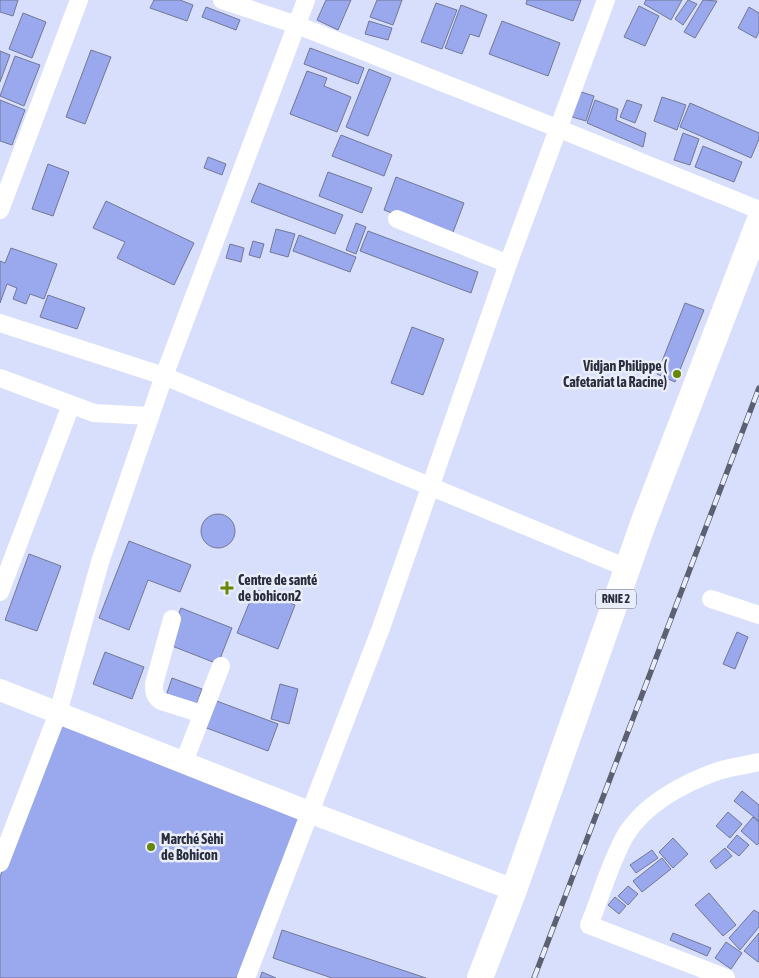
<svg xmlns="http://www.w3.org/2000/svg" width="759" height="978" font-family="'Asap Condensed',sans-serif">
  <rect width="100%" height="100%" fill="#d8dffc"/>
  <!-- building -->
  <g fill="#9aa8ed" stroke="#717898">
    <polygon points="0,0 18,0 13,16 0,12"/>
    <polygon points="154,0 180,0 193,5 187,21 150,8"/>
    <polygon points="326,0 351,0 338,30 317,20"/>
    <polygon points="377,0 402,0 393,25 370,17"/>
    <polygon points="527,0 581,0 573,21 526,4"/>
    <polygon points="646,0 682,0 671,20 644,4"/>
    <polygon points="688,0 697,4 683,25 675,19"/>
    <polygon points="703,0 717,1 695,38 684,32"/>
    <polygon points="436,3 457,10 442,49 421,42"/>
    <polygon points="461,5 487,15 479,37 470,34 462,54 445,48"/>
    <polygon points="639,6 659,16 645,46 624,37"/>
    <polygon points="206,7 240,20 236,30 202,17"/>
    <polygon points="749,7 759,13 759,32 756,38 738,28"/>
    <polygon points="23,13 46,22 32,58 9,49"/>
    <polygon points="369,21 392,28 388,40 365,34"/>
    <polygon points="502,21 560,43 548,76 489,54"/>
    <polygon points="310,48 364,68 358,84 304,64"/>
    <polygon points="91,50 111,57 85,124 66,117"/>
    <polygon points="0,51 10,55 0,82"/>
    <polygon points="15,56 40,65 24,106 0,96"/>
    <polygon points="369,69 391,78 368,136 346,127"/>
    <polygon points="307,71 327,78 324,86 351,97 337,132 290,114"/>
    <polygon points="578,91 594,96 586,121 569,116"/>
    <polygon points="662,97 686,105 677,130 654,121"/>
    <polygon points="0,100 25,110 12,145 0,141"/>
    <polygon points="595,100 618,109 616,120 646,133 643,147 587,123"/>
    <polygon points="627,100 642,105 635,123 620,117"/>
    <polygon points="690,103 759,133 759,139 751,158 680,127"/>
    <polygon points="683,133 699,139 690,165 674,160"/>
    <polygon points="341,135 392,155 384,176 332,156"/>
    <polygon points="703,146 742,162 734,182 695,167"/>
    <polygon points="208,157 226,164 222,175 204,168"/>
    <polygon points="48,164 69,172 53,216 32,209"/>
    <polygon points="328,172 372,188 362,213 319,196"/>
    <polygon points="396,177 464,203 452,235 384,210"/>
    <polygon points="259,183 343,215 335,234 251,202"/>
    <polygon points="106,201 194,243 174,285 117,258 125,242 93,228"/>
    <polygon points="356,223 366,227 356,254 346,250"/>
    <polygon points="276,229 295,234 288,257 270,252"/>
    <polygon points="368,231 478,272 471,293 360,251"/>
    <polygon points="299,235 356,257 350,272 293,251"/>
    <polygon points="253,241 264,244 260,258 249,255"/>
    <polygon points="230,244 244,248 241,262 226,258"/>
    <polygon points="11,248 57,264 44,299 30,294 26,304 13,299 17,288 7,284 0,303 0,261 5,263"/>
    <polygon points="48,295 85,308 77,329 40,317"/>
    <polygon points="685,303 704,310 675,382 657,374"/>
    <polygon points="412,327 444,339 423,395 391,383"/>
    <circle cx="218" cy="531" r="17"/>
    <polygon points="129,541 191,565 180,592 148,580 129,630 99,618"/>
    <polygon points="29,554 61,566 37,631 5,620"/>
    <polygon points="255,589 295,605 278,649 237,633"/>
    <polygon points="181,608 232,628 218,664 167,644"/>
    <polygon points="737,632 748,637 735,669 723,664"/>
    <polygon points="105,652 144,667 132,699 93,684"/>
    <polygon points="172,678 202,689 195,709 165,699"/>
    <polygon points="280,684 298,689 289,724 271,719"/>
    <polygon points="214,700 278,724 268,751 204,727"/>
    <polygon points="61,723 302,817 240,978 0,978 0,877"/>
    <polygon points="742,791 759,805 759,821 734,801"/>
    <polygon points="728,812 742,824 730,838 716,826"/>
    <polygon points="753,817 759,822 759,843 757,845 741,831"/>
    <polygon points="737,835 749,845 739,856 727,847"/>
    <polygon points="673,838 688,854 673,868 659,852"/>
    <polygon points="725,848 732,856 716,869 710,861"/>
    <polygon points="652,850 658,858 636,873 630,865"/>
    <polygon points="662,858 671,869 642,892 633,881"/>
    <polygon points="628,886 638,894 628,905 618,896"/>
    <polygon points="709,893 736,925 723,936 695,905"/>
    <polygon points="615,897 626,906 619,914 608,905"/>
    <polygon points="754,910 759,913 759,927 740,950 729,938"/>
    <polygon points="282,930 426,978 332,978 273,958"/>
    <polygon points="673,933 711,948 707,956 670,940"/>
    <polygon points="759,933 759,961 758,962 744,951"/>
    <polygon points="726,942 742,953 731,969 715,958"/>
    <polygon points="262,972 276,978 260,978"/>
  </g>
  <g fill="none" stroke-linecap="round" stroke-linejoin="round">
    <!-- minor -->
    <g stroke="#fff" stroke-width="18">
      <polyline points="222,0 297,25 557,128 759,210"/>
      <polyline points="0,210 79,0"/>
      <polyline points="397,219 508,264"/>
      <polyline points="0,323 164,376 627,568"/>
      <polyline points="0,378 94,413 150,416"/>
      <polyline points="0,592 71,405"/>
      <polyline points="711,599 759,615"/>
      <path d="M172 619 154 684C154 692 154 696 161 701L202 714"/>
      <polyline points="184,762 221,666"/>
      <polyline points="0,863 58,713 100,562 164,376 306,0"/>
      <polyline points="246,978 381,628 508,264 606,0"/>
      <path d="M726 978 589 925C601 896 610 863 625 836 644 804 684 783 718 771 731 767 746 765 759 762"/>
    </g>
    <!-- major -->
    <polyline stroke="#fff" stroke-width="22" points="0,690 309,812 514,890"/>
    <!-- highway -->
    <polyline stroke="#fff" stroke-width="26" points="480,978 514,890 644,521 759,222"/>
    <!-- rail casing -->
    <g stroke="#5c6172" stroke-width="5.5">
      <polyline id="rail" points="534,978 759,388"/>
    </g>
    <!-- rail -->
    <use href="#rail" stroke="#e9edfc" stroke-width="4" stroke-dasharray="11" stroke-linecap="butt"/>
  </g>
  <!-- markers -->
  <g fill="#678703" stroke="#e9edfc" stroke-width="2">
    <circle cx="677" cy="374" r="5"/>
    <path d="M224.5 580.5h5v5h5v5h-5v5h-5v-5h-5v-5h5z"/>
    <circle cx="151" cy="847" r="5"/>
  </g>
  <g text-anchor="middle" stroke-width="5" stroke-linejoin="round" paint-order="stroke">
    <!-- shield labels -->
    <rect fill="#e9edfc" stroke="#636775" stroke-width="1" x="596" y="589.5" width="40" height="19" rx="4"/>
    <g font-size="12" font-weight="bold" fill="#2a2e3b">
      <text x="616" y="603">RNIE 2</text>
    </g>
    <!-- poi labels -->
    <g font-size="14" font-weight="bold" fill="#2a2e3b" stroke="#e9edfc" text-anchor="start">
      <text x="667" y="371" text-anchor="end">Vidjan Philippe (<tspan x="667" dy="16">Cafetariat la Racine)</tspan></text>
      <text x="238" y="585">Centre de santé<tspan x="238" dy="16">de bohicon2</tspan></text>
      <text x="161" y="844">Marché Sèhi<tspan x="161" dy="16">de Bohicon</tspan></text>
    </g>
  </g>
</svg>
